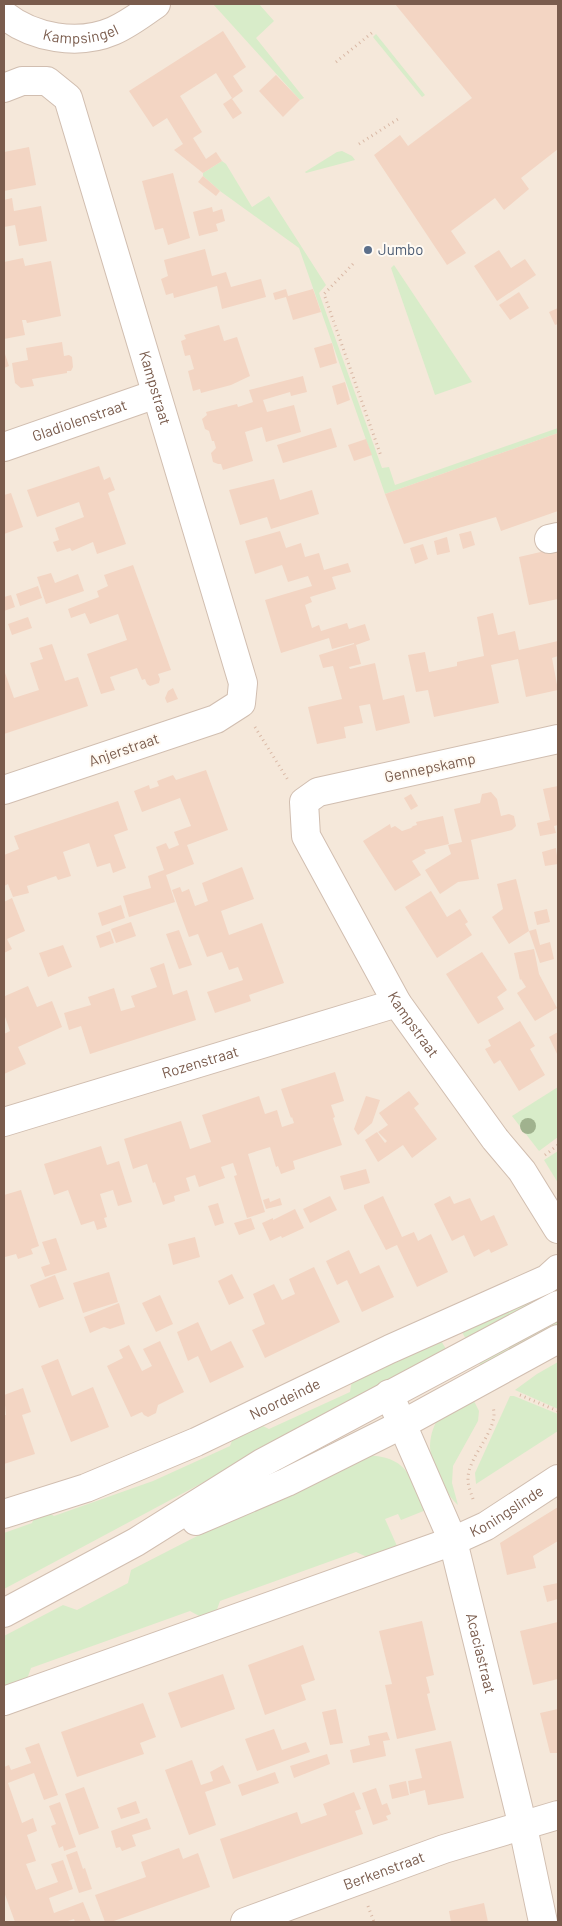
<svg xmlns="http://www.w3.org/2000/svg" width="562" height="1926" font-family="Barlow,sans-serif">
  <rect width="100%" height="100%" fill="#fdf6ec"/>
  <!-- residential -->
  <rect fill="#f5e8da" x="4" y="4" width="554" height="1918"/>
  <!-- green -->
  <g fill="#d8ecc9">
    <polygon points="213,4 259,4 274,21 256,38 304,98 300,100"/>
    <polygon points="376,34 425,95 422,97 373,37"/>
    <polygon points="342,151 352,156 355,160 306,173 305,172 337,152"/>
    <polygon points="222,161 226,164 252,207 269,196 326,285 319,293 382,468 389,467 395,485 558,428 558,433 385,494 299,248 220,191 203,176 203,173"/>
    <polygon points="394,265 472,382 435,395 391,268"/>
    <polygon points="558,1087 558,1137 539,1151 512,1116"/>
    <polygon points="558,1151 558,1183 544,1160"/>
    <polygon points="558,1283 558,1294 468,1343 462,1332 463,1327"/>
    <polygon points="558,1314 558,1328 482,1369 476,1357"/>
    <polygon points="440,1339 449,1354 232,1467 4,1589 4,1533 32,1523 36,1514 45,1510 54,1516 153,1481 230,1446 235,1433 257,1423 269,1429 350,1392 352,1380"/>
    <polygon points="558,1362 558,1409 515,1390 537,1374"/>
    <path d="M471 1395 479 1411 478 1421 453 1466 452 1483 458 1505C446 1495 430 1462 430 1446 430 1436 434 1422 442 1414 449 1406 462 1401 471 1395Z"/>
    <polygon points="510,1396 514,1396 558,1414 558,1431 476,1484 475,1473"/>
    <path d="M364 1455C407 1456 410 1475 426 1510L401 1520 398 1514 385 1519 397 1546 369 1558 356 1552 220 1601 216 1612 201 1617 190 1611 31 1668 27 1679 4 1687V1636L63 1605 77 1610 128 1583 131 1570 244 1512Z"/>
  </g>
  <!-- building -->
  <g fill="#f3d5c3">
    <polygon points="395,4 558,4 558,149 521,178 529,189 504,210 495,198 451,231 466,253 447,265 374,155 400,135 408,146 472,98"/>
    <polygon points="223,31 246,67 233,76 243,91 232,99 242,113 233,119 223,104 232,98 216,73 180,96 202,132 193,138 206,159 216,152 222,161 203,173 174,150 183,144 167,118 153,127 129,91"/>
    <polygon points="276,75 300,100 283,117 259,91"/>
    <polygon points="29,147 36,185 4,191 4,152"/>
    <polygon points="173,173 190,238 168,245 163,228 155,230 142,181"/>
    <polygon points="203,176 220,191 216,196 198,182"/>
    <polygon points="12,198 14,211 41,206 47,241 19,246 15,225 4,227 4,200"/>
    <polygon points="212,207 213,212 222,209 225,221 216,224 218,231 199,236 193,212"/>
    <polygon points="205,249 212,276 226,272 231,287 261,279 266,297 222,309 217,286 174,298 173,293 166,295 161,279 168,276 164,260"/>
    <polygon points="499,250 511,268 525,259 536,275 497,301 474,266"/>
    <polygon points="23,258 25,266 51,261 61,316 27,323 26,320 22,320 25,335 4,339 4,262"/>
    <polygon points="286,289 288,296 313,289 321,312 293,320 286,297 275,300 273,293"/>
    <polygon points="519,292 529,308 510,320 499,305"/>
    <polygon points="558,308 558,324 555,325 549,312"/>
    <polygon points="219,325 224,341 237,337 250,376 231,385 201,393 200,389 193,391 188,371 194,369 190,355 185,356 181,341 186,339 184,335"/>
    <polygon points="62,342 64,356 69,355 72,357 73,367 71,371 67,371 67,373 32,379 34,386 21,388 15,383 12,363 28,360 26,348"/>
    <polygon points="332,343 337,363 320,368 314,348"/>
    <polygon points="4,351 9,366 4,368"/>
    <polygon points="303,376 307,392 291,396 290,392 263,400 267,412 294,405 301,432 266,442 262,427 245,432 253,461 223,470 221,464 218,464 213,462 211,453 216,448 214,441 212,441 209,431 205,429 202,419 207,415 206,412 237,404 238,407 253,402 249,390"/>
    <polygon points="345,382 350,400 337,405 332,386"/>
    <polygon points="331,428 337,447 283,463 277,445"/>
    <polygon points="558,433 558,511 501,531 496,517 404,544 385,494"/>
    <polygon points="366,439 372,455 354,461 348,445"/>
    <polygon points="99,466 104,480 110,477 115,490 108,493 126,544 97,554 93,542 72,551 70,548 57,552 53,542 59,540 55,528 84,517 79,502 37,517 27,490"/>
    <polygon points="274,479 280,500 312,490 319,514 271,529 267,517 240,525 229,490"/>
    <polygon points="11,493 23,527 4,534 4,495"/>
    <polygon points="280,531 286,548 301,543 305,557 319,553 324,570 348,563 351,572 332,577 336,589 310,597 312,602 305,605 312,628 319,625 321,631 347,623 349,629 365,624 370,640 356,645 361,664 349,667 350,669 375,663 383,700 404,695 410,723 376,731 370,704 359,706 363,723 344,727 346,738 317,744 308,707 342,699 333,666 323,668 319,655 354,644 354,643 332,649 329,638 281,653 265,600 312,586 308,576 288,582 282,565 255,574 245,541"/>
    <polygon points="471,531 475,545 463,549 459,534"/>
    <polygon points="447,537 450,552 437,555 434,541"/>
    <polygon points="423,544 428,559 415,564 410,548"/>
    <polygon points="558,548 558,599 529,605 519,557"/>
    <polygon points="133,565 171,670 158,674 160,679 159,683 150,686 147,684 145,679 142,680 137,668 110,677 115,690 101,694 87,654 127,640 118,614 90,624 85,613 71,618 68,609 99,597 97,591 108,586 104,575"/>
    <polygon points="51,573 55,583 78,574 84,591 46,604 37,577"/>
    <polygon points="38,586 42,598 20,606 16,594"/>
    <polygon points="11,595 15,607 4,611 4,597"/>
    <polygon points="493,613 498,635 515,631 519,650 558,641 558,656 552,658 558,690 526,697 518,659 504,662 491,665 499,703 434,717 428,690 416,692 408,655 425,652 429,672 457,666 457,662 484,656 477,617"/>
    <polygon points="28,617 32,628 12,635 8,624"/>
    <polygon points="52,644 65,681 78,677 88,706 4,734 4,670 14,698 39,690 30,663 43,659 39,648"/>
    <polygon points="173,688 178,699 167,703 165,698 168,691"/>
    <polygon points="206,770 228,830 187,845 194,864 166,875 175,902 129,917 123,896 151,888 148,876 164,870 156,847 166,843 169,849 179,845 174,832 191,826 180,798 142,812 134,791 149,785 150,789 159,786 157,781 173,775 176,780"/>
    <polygon points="558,786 558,825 554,826 556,833 540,836 537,823 550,820 543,789"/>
    <polygon points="491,792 497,799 501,816 509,814 514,816 516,826 512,830 471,840 479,879 458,882 440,894 425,870 451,854 448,845 462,842 454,809 480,803 482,794"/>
    <polygon points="411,794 418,806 411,810 404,798"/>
    <polygon points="118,801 128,830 114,835 126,868 113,873 110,863 97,867 89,843 63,852 71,876 58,880 56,876 27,886 29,893 13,897 8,884 4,886 4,855 19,849 14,836"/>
    <polygon points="443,816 449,844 424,850 426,853 412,861 421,875 395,891 363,841 390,824 391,828 395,826 402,831 411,828 413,826 417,825 416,822"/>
    <polygon points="556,848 558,864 545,866 542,852"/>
    <polygon points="242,867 254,899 221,911 229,935 262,923 284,983 249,995 251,1001 215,1013 207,992 243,980 238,967 229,970 222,952 207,957 198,934 189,937 172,890 180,887 182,892 189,889 195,906 208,901 202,883"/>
    <polygon points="516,879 529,931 509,944 492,917 503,909 497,884"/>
    <polygon points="431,891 447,917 460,909 468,922 465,924 472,935 437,958 405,907"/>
    <polygon points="12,898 25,931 7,939 12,949 4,953 4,902"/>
    <polygon points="121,905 125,918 102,926 98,913"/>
    <polygon points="547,909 550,922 537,925 534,912"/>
    <polygon points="131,922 136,936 116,943 111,929"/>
    <polygon points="536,929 540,945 550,942 554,959 540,963 529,931"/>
    <polygon points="179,930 192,965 179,969 166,934"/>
    <polygon points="110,931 114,943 100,948 96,936"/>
    <polygon points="63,945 72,967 48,977 39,953"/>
    <polygon points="534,949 539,974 557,1008 535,1021 517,993 526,987 521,979 520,980 514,953"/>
    <polygon points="482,952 507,990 497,997 504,1009 478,1024 446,974"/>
    <polygon points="164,963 173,995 187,990 196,1020 90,1054 81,1026 69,1030 64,1013 91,1005 88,997 114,988 121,1011 135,1007 131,996 157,987 150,968"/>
    <polygon points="28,986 37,1007 52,1001 62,1027 18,1047 26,1064 4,1074 4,1034 10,1031 4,1014 4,993 5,996"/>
    <polygon points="520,1021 535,1046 530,1049 545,1075 519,1091 500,1060 494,1064 485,1049 491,1046 488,1040"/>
    <polygon points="558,1032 558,1056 549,1037"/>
    <polygon points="335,1072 344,1101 331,1105 335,1117 333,1118 342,1145 293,1161 295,1169 281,1174 278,1166 276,1167 270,1147 248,1154 265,1212 247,1218 234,1176 237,1175 233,1163 221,1167 225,1178 199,1187 195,1175 186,1178 190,1191 174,1196 175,1201 163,1205 155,1182 153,1183 147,1164 133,1169 124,1139 181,1121 190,1149 211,1142 202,1115 259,1096 265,1114 277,1110 282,1127 294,1123 292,1117 291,1118 281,1089"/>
    <polygon points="409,1091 419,1104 414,1108 437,1139 412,1158 403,1145 378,1162 365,1140 377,1132 385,1143 387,1141 378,1132 388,1125 379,1113"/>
    <polygon points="366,1096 380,1100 372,1123 358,1135 354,1129"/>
    <polygon points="101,1146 107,1165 119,1161 132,1202 118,1206 113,1190 100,1194 107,1217 104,1218 107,1227 97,1230 94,1221 81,1225 68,1190 54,1195 44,1164"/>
    <polygon points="366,1169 370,1183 344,1190 340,1176"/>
    <polygon points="21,1190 39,1246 31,1249 33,1254 18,1259 16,1254 5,1257 4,1252 4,1195"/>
    <polygon points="330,1196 337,1210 310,1223 303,1209"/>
    <polygon points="383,1196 402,1237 414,1232 418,1241 431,1234 448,1272 417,1287 397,1245 386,1250 364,1208 364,1205"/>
    <polygon points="450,1196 454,1204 470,1198 481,1221 494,1215 508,1245 491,1253 489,1249 474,1257 464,1235 452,1241 434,1204"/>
    <polygon points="269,1198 270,1202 280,1198 282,1205 266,1209 263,1200"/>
    <polygon points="218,1203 224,1223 215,1226 208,1206"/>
    <polygon points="295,1209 304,1228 282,1238 281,1236 270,1241 262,1223 273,1218 273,1220"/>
    <polygon points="251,1218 255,1229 239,1235 234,1223"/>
    <polygon points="195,1237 200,1257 173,1265 168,1244"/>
    <polygon points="56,1238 67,1270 45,1277 41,1267 50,1264 42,1242"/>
    <polygon points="349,1250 360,1274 379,1265 394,1297 362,1312 347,1280 337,1285 326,1261"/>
    <polygon points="314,1267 340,1322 265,1358 252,1330 265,1324 253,1294 274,1284 282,1300 295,1294 289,1279"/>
    <polygon points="109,1272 118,1302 83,1313 73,1283"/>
    <polygon points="232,1274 244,1298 229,1305 218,1281"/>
    <polygon points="55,1275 64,1299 39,1308 30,1285"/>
    <polygon points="160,1295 173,1324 156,1332 142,1303"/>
    <polygon points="119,1303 125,1324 110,1329 104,1327 90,1333 84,1317"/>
    <polygon points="198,1322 211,1351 231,1341 244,1367 210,1383 198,1356 188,1361 177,1332"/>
    <polygon points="160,1341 184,1392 158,1405 156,1413 148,1417 144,1415 142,1412 131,1417 107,1366 123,1358 119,1350 129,1345 142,1371 152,1366 143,1349"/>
    <polygon points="58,1359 72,1396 93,1387 109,1427 71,1442 41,1366"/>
    <polygon points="23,1388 31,1412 22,1415 35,1454 4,1464 4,1415 6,1415 4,1395"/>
    <polygon points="558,1507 558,1541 533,1556 536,1568 507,1575 500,1543"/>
    <polygon points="558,1583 558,1599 547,1602 543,1586"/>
    <polygon points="422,1621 434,1675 426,1677 430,1693 427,1694 436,1730 397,1739 385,1685 392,1684 379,1631"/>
    <polygon points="558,1622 558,1679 533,1685 520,1631"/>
    <polygon points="303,1645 315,1680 301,1685 306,1700 265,1715 248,1665"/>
    <polygon points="223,1674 235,1709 181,1728 168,1693"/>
    <polygon points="143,1703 156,1737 140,1743 144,1754 77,1777 61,1732"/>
    <polygon points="336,1709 343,1743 330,1745 322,1712"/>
    <polygon points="558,1709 558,1753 550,1753 540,1713"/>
    <polygon points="274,1729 282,1750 306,1742 310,1752 257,1771 245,1739"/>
    <polygon points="387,1732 390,1740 383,1741 386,1756 353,1763 350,1750 370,1745 368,1736"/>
    <polygon points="451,1741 464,1798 428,1805 425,1790 410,1794 408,1781 422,1778 415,1749"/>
    <polygon points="39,1743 58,1795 44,1800 34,1773 8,1783 22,1823 33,1818 37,1831 27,1835 36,1861 26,1864 36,1890 58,1882 51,1864 63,1860 73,1889 49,1898 54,1913 83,1902 91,1922 75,1922 74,1919 65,1922 15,1922 4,1892 4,1767 9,1765 11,1770 31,1763 25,1748"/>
    <polygon points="327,1754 330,1764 294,1778 290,1766"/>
    <polygon points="192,1760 201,1785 213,1781 210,1772 223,1765 231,1783 205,1792 216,1825 189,1835 165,1770"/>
    <polygon points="275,1772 279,1783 242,1796 238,1785"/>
    <polygon points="406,1781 409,1795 392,1799 389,1785"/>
    <polygon points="84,1787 99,1828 79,1835 65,1794"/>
    <polygon points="376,1788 382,1805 387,1803 391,1814 386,1816 388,1820 373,1825 362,1793"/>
    <polygon points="354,1792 361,1809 355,1811 363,1834 233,1879 220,1839 297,1812 301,1824 327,1815 323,1804"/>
    <polygon points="136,1801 140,1813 121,1819 117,1808"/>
    <polygon points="60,1802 76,1847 64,1851 63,1846 59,1848 51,1826 56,1824 49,1806"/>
    <polygon points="147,1818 151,1829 132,1835 136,1846 122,1851 120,1847 116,1848 111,1831"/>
    <polygon points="179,1848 183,1859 198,1853 210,1887 111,1922 105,1922 95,1895 146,1877 141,1862"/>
    <polygon points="77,1851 83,1869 85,1868 92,1889 79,1893 66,1855"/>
    <polygon points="484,1903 488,1922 451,1922 449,1911"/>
  </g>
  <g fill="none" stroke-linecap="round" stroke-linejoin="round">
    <!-- minor casing -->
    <g stroke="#d1beb0" stroke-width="30">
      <g id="minor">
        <path id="s1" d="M4 15C33 38 78 46 113 31 129 24 142 14 156 4"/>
        <path id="s2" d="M4 88 22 81H47L68 98 243 683 241 703 216 719 4 790"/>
        <path id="s3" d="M4 447 156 394"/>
        <polyline points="549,539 558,537"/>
        <path id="s4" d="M558 739 318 792 304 802 306 836 397 1003 495 1139 522 1171 558 1229"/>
        <path id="s5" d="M4 1122 397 1003"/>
        <path id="s6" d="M389 1394 453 1541 523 1827 543 1922"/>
        <path id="s7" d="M4 1514 86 1488 196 1442 390 1349 547 1279 558 1269"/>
        <polyline points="196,1521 287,1482 401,1425 558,1339"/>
        <polyline points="4,1613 136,1542 262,1463 558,1305"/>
        <path id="s8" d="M4 1701 453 1541 486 1526 558 1479"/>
        <path id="s9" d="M245 1922 444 1849 558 1815"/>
      </g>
    </g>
    <!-- path -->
    <g stroke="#d9b8a5" stroke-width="3" stroke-dasharray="1 4" stroke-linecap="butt">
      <polyline points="336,62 373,32"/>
      <polyline points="359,144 398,119"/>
      <polyline points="353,264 324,294 381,456"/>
      <polyline points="255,727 288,780"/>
      <polyline points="545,1155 558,1145"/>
      <polyline points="520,1395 558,1411"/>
      <path d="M473 1499C471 1493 468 1486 468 1480 467 1456 500 1430 493 1407"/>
      <polyline points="368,1906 374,1922"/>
    </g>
    <!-- minor -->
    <use href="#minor" stroke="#fff" stroke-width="28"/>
  </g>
  <!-- trees -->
  <circle fill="#a0b28e" cx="528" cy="1126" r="8"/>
  <!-- markers -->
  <circle fill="#5c6f8a" stroke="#fffaf3" stroke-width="2" cx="368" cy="250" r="5"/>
  <g text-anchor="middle" stroke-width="4" stroke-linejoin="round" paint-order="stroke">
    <!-- street labels -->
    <g font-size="15" fill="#7a5c4d" stroke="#fffaf3">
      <text dy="5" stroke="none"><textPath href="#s1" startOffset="82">Kampsingel</textPath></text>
      <text dy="5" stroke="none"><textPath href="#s2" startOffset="374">Kampstraat</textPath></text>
      <text dy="5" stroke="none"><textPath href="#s3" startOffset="80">Gladiolenstraat</textPath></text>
      <text transform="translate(124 750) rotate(-19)" y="5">Anjerstraat</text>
      <text transform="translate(430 768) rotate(-12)" y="5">Gennepskamp</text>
      <text dy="5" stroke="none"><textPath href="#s4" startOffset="514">Kampstraat</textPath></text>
      <text dy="5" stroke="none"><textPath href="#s5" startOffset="205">Rozenstraat</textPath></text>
      <text dy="5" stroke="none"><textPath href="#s7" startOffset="304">Noordeinde</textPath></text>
      <text dy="5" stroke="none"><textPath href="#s8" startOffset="538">Koningslinde</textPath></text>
      <text dy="5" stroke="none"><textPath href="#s6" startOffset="276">Acaciastraat</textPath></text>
      <text dy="5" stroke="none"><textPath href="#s9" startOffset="148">Berkenstraat</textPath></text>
    </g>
    <!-- service labels -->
    <g font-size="15" fill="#4e5e75" stroke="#fffaf3" text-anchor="start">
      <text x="378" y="255">Jumbo</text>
    </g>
  </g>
  <!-- border -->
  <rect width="562" height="1926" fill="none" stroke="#7a5c4d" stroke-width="10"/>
</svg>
